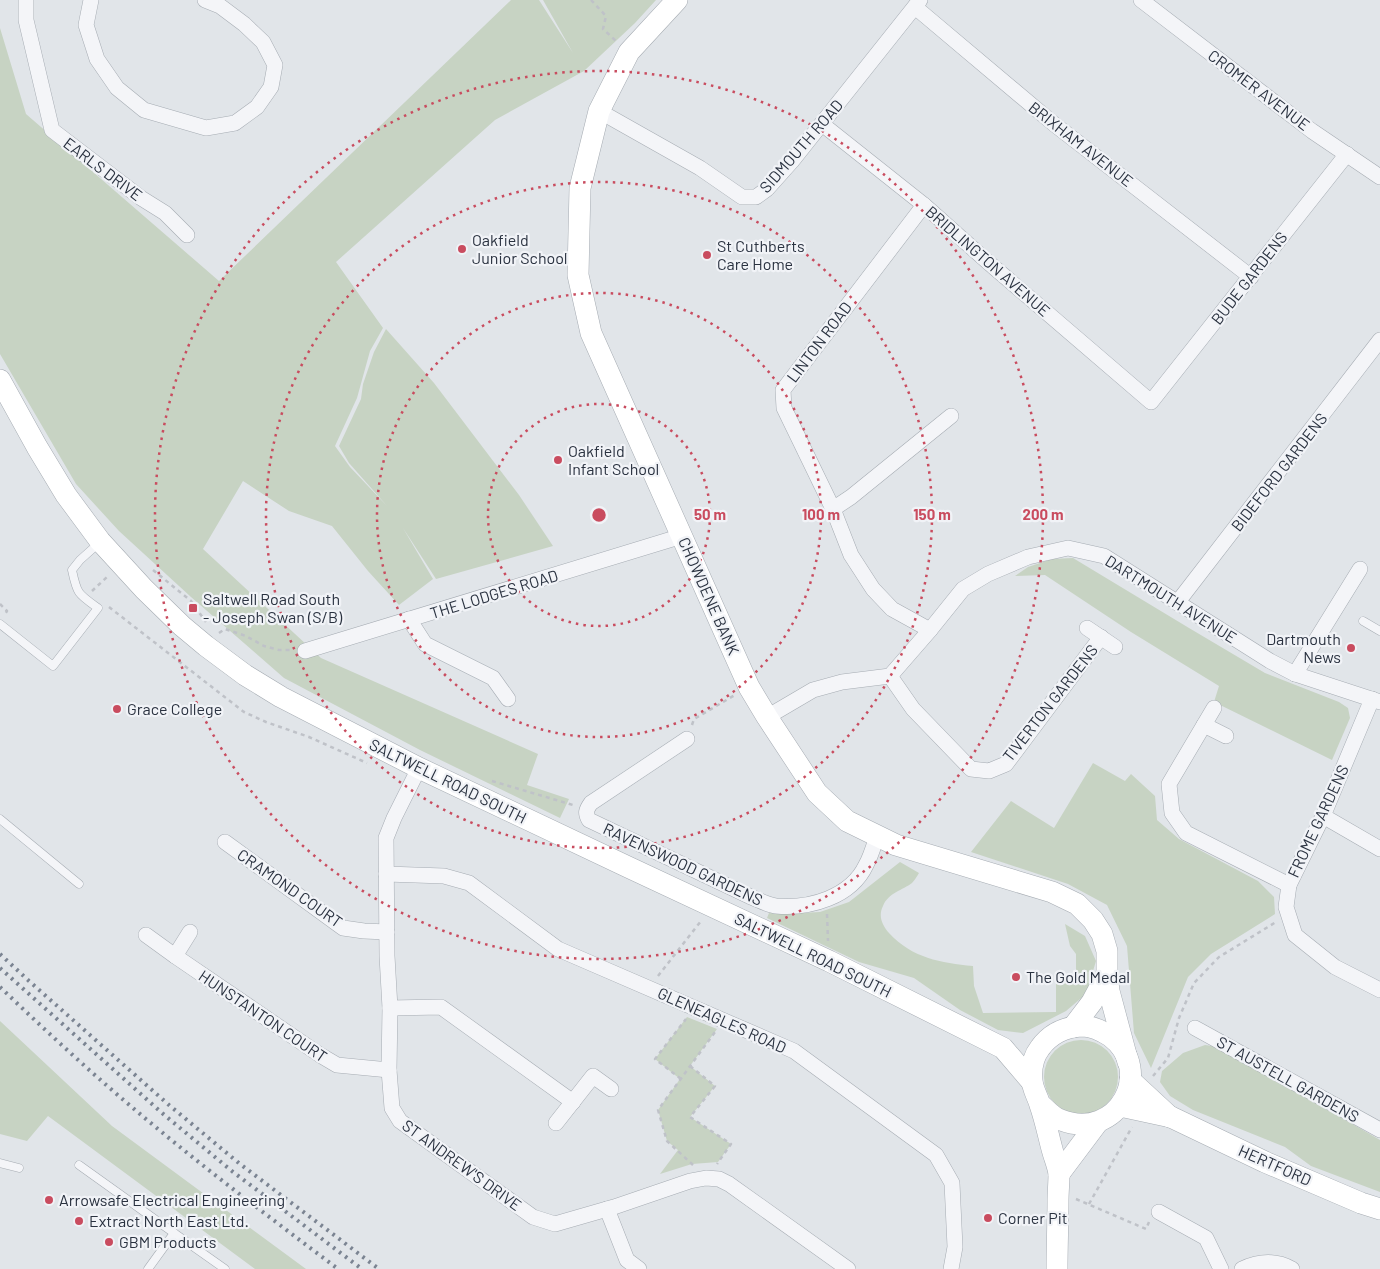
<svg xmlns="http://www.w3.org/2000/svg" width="1380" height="1269" font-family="Barlow,sans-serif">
  <rect width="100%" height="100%" fill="#e1e5e9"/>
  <!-- green -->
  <g fill="#c7d3c3">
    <polygon points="511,0 539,0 573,53 543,0 656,0 635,23 584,71 495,120 336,262 383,328 370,351 357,398 335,446 350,467 387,506 349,463 339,446 361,399 363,384 374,352 386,329 434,383 519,495 553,546 436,579 403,528 433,579 399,605 368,571 332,526 289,511 243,481 203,549 321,658 538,754 527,785 569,799 560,818 420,750 284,678 191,597 119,531 76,484 0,354 0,28 26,114 219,281"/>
    <polygon points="1073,558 1189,628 1265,673 1339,702 1348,708 1350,718 1332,760 1214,702 1219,686 1131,632 1045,575 1015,576 1028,567 1052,559"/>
    <polygon points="1093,763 1125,781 1131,774 1155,796 1157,820 1179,839 1258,881 1274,897 1275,914 1211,954 1188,977 1151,1068 1134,1033 1127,946 1107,905 1068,884 971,852 1011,801 1054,828"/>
    <path d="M900 862 919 873C917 876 915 880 912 883 903 890 888 893 883 906 878 916 882 925 889 933 912 958 941 963 973 966L974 986 983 1013 1056 1012V981L1076 978V954L1070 946 1065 924 1085 936 1096 961 1086 994 1066 1011 1023 1033 998 1030 960 1010 914 978 859 962 767 918 769 913 782 914 820 912 849 902Z"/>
    <polygon points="687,1017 717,1029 690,1066 715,1086 690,1117 731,1144 718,1162 692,1164 660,1174 678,1150 667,1141 658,1110 680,1079 655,1059"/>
    <polygon points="0,1021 112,1126 306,1269 255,1269 48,1116 27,1141 0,1134"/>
    <circle cx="1081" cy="1077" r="37"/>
    <polygon points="1205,1045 1220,1047 1380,1140 1380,1192 1311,1166 1285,1147 1193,1110 1170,1096 1160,1082 1162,1071 1183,1053"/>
  </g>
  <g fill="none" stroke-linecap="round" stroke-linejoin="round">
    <!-- lane casing -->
    <g stroke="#a6acb3" stroke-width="9">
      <g id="lane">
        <polyline points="1363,621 1380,631"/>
        <path d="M0 624 53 666 98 608C78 594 77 594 72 570L80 560 99 543"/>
        <polyline points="0,819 79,884"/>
        <polyline points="0,1163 19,1168"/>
        <polyline points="79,1165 174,1233"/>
        <polyline points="148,1269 174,1233 225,1269"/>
      </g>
    </g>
    <!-- street casing -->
    <g stroke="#a6acb3" stroke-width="16">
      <g id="street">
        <polyline points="26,0 26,20 52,130 141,198 165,213 187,235"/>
        <polyline points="91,0 86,25 97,59 117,88 144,110 206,128 235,123 257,107 271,87 275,65 263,42 244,24 220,6 205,0"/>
        <polyline points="1141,0 1312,131 1380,177"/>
        <polyline points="915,7 1054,124 1251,277"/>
        <polyline points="599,111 700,168 742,197 756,197 767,189 792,161 920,0"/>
        <polyline points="822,124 924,205 989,263 1151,402 1347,154"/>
        <polyline points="924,205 783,390 784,408 833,509 851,555 873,589 892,609 930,630"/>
        <polyline points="833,509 851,497 951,416"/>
        <polyline points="1177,603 1380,340"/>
        <polyline points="409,619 425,644 493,678 508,699"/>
        <polyline points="1087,628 1115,647"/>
        <polyline points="305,651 682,536"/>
        <polyline points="1295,674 1360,569"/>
        <polyline points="890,676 913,709 971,769 989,771 1006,764 1101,637"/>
        <polyline points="1372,699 1323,816 1289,885 1286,907 1295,935 1335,967 1380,990"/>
        <polyline points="1214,708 1169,784 1172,813 1186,833 1289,885"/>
        <polyline points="767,717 813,690 842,682 890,676 930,630 963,589 988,574 1028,557 1068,548 1104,556 1270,661 1295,674 1380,702"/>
        <polyline points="1204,725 1226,736"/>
        <path d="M687 739 591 803C586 810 585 813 589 820L751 897C759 900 768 905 776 906 810 909 851 897 866 865 871 856 874 845 877 836"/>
        <polyline points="419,768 394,818 386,838 387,956 390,1008 389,1070 392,1108 400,1121 533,1217 555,1224 614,1207 690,1181 706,1178 719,1179 729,1184 848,1269"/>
        <polyline points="1323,816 1380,849"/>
        <polyline points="225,842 343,928 364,931 387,932"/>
        <polyline points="386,874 444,876 469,883 558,949 794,1051 936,1155 952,1183 955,1247 951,1269"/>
        <polyline points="146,935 175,956 320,1055 337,1065 389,1070"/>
        <polyline points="175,956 190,932"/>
        <polyline points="390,1008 441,1007 573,1102"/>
        <polyline points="1195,1028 1380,1130"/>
        <polyline points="556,1123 593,1076 611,1089"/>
        <polyline points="607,1209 627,1260 639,1269"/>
        <polyline points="1159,1212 1206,1238 1221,1269"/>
        <path d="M1242 1269C1259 1261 1276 1260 1292 1269"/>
      </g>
    </g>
    <!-- secondary casing -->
    <g stroke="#a6acb3" stroke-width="22">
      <g id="secondary">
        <polyline points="677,0 629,52 599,111 580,188 578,275 591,333 749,687 767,717 817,793 847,821 896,845 1052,892 1077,904 1093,920 1102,934 1107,951 1107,974 1109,991 1128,1062"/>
        <polyline points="0,380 37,447 66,495 100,541 144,589 182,626 206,646 245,675 281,697 419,768 628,867 829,961 1003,1048 1032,1082"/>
        <polyline points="1073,1027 1092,1002 1107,974"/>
        <polyline points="1130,1080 1170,1117"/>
        <path d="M1040 1104C1046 1109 1053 1118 1061 1120 1118 1142 1156 1070 1110 1036 1102 1031 1092 1026 1082 1026 1065 1027 1050 1034 1040 1048 1033 1057 1031 1069 1032 1080 1032 1088 1038 1097 1040 1105 1045 1119 1048 1134 1052 1149 1054 1157 1058 1166 1059 1174 1059 1183 1058 1192 1058 1201 1058 1224 1057 1246 1057 1269"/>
        <polyline points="1120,1106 1171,1117 1265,1162 1361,1203 1380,1209"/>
        <polyline points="1059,1174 1098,1122"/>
      </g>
    </g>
    <!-- path -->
    <g stroke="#bfc2c8" stroke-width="2.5" stroke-dasharray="4 4" stroke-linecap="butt">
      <polyline points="591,0 606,16 603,29 616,41"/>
      <polyline points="153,570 191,601 206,622"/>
      <polyline points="92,591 108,576"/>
      <polyline points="0,604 7,611 5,614"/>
      <polyline points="109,607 244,712 266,722 309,737 367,763"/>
      <polyline points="219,633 225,629 246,636 264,646 279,650 291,650"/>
      <polyline points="692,725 694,719 735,695"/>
      <polyline points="492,781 573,805"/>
      <polyline points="827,914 828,941"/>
      <polyline points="658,976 701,921"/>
      <polyline points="690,1066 715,1086 690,1117 731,1144 717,1164"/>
      <polyline points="1153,1076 1168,1058 1179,1018 1194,983 1219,957 1276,922"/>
      <polyline points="681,1079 655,1059 686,1019"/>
      <polyline points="693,1165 667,1141 658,1110 715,1032"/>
      <polyline points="1076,1199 1146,1229 1149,1222"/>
      <polyline points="1089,1204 1132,1127"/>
    </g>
    <!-- lane -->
    <use href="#lane" stroke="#f4f5f8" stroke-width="8"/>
    <!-- street -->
    <use href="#street" stroke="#f4f5f8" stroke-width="15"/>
    <!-- secondary -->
    <use href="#secondary" stroke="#fff" stroke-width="21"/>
    <!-- rail -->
    <g stroke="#7b8492" stroke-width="4" stroke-dasharray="2.5 5" stroke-linecap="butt">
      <polyline points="0,954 29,981 169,1105 240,1164 379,1269"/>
      <polyline points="0,968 162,1113 233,1172 362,1269"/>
      <path d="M0 987C49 1034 100 1081 152 1124 213 1175 276 1222 338 1269"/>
    </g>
  </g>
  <!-- distance rings -->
  <g fill="none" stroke="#c94c5f" stroke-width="2.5" stroke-dasharray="2.5 5">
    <circle cx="599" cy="515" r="111"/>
    <circle cx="599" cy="515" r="222"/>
    <circle cx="599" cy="515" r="333"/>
    <circle cx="599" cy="515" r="444"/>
  </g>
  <!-- markers -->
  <g fill="#c94c5f" stroke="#f1f3f7" stroke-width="2">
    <circle cx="462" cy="249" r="5"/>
    <circle cx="707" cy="255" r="5"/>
    <circle cx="558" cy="460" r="5"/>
    <rect x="188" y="603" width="10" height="10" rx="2.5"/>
    <circle cx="1351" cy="648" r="5"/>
    <circle cx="117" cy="709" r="5"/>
    <circle cx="1016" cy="977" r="5"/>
    <circle cx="49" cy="1200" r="5"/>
    <circle cx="988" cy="1218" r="5"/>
    <circle cx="79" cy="1221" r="5"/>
    <circle cx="109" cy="1242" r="5"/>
  </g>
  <g text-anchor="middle" stroke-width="4.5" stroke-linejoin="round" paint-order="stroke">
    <!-- street labels -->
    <g font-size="16" fill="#2a3240" stroke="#f1f3f7">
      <text transform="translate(1259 90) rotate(37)" y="6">CROMER AVENUE</text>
      <text transform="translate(1081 144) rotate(38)" y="6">BRIXHAM AVENUE</text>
      <text transform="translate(801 146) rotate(-49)" y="6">SIDMOUTH ROAD</text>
      <text transform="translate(103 169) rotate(37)" y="6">EARLS DRIVE</text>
      <text transform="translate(988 261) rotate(41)" y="6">BRIDLINGTON AVENUE</text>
      <text transform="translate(1249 278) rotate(-52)" y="6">BUDE GARDENS</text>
      <text transform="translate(819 342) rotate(-53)" y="6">LINTON ROAD</text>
      <text transform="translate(1279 472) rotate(-52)" y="6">BIDEFORD GARDENS</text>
      <text transform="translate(494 594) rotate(-17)" y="6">THE LODGES ROAD</text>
      <text transform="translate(709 596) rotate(66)" y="6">CHOWDENE BANK</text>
      <text transform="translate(1171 599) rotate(32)" y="6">DARTMOUTH AVENUE</text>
      <text transform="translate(1050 703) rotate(-52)" y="6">TIVERTON GARDENS</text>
      <text transform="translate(448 781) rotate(26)" y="6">SALTWELL ROAD SOUTH</text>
      <text transform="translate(1318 821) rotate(-65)" y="6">FROME GARDENS</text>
      <text transform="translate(683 864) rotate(25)" y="6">RAVENSWOOD GARDENS</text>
      <text transform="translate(290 888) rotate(35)" y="6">CRAMOND COURT</text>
      <text transform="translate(813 955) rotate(26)" y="6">SALTWELL ROAD SOUTH</text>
      <text transform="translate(263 1016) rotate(34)" y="6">HUNSTANTON COURT</text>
      <text transform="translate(722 1020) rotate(24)" y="6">GLENEAGLES ROAD</text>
      <text transform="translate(1288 1079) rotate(29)" y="6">ST AUSTELL GARDENS</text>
      <text transform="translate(462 1165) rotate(36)" y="6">ST ANDREW'S DRIVE</text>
      <text transform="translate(1275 1165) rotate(24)" y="6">HERTFORD</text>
    </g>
    <!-- poi labels -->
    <g font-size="16" fill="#2a3240" stroke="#f1f3f7" text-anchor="start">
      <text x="472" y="246">Oakfield<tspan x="472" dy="18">Junior School</tspan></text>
      <text x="717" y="252">St Cuthberts<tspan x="717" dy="18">Care Home</tspan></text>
      <text x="568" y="457">Oakfield<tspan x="568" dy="18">Infant School</tspan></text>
      <text x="203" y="605">Saltwell Road South<tspan x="203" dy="18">- Joseph Swan (S/B)</tspan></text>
      <text x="1341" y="645" text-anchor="end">Dartmouth<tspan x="1341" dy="18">News</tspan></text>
      <text x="127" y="715">Grace College</text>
      <text x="1026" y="983">The Gold Medal</text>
      <text x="59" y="1206">Arrowsafe Electrical Engineering</text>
      <text x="998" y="1224">Corner Pit</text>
      <text x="89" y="1227">Extract North East Ltd.</text>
      <text x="119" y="1248">GBM Products</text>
    </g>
  </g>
  <circle cx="599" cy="515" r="8" fill="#c94c5f" stroke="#f1f3f7" stroke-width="2.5"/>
  <g font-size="15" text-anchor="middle" font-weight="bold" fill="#c94c5f" stroke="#f1f3f7" stroke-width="4.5" stroke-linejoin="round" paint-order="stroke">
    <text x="710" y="520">50 m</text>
    <text x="821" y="520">100 m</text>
    <text x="932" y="520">150 m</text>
    <text x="1043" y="520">200 m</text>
  </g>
</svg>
